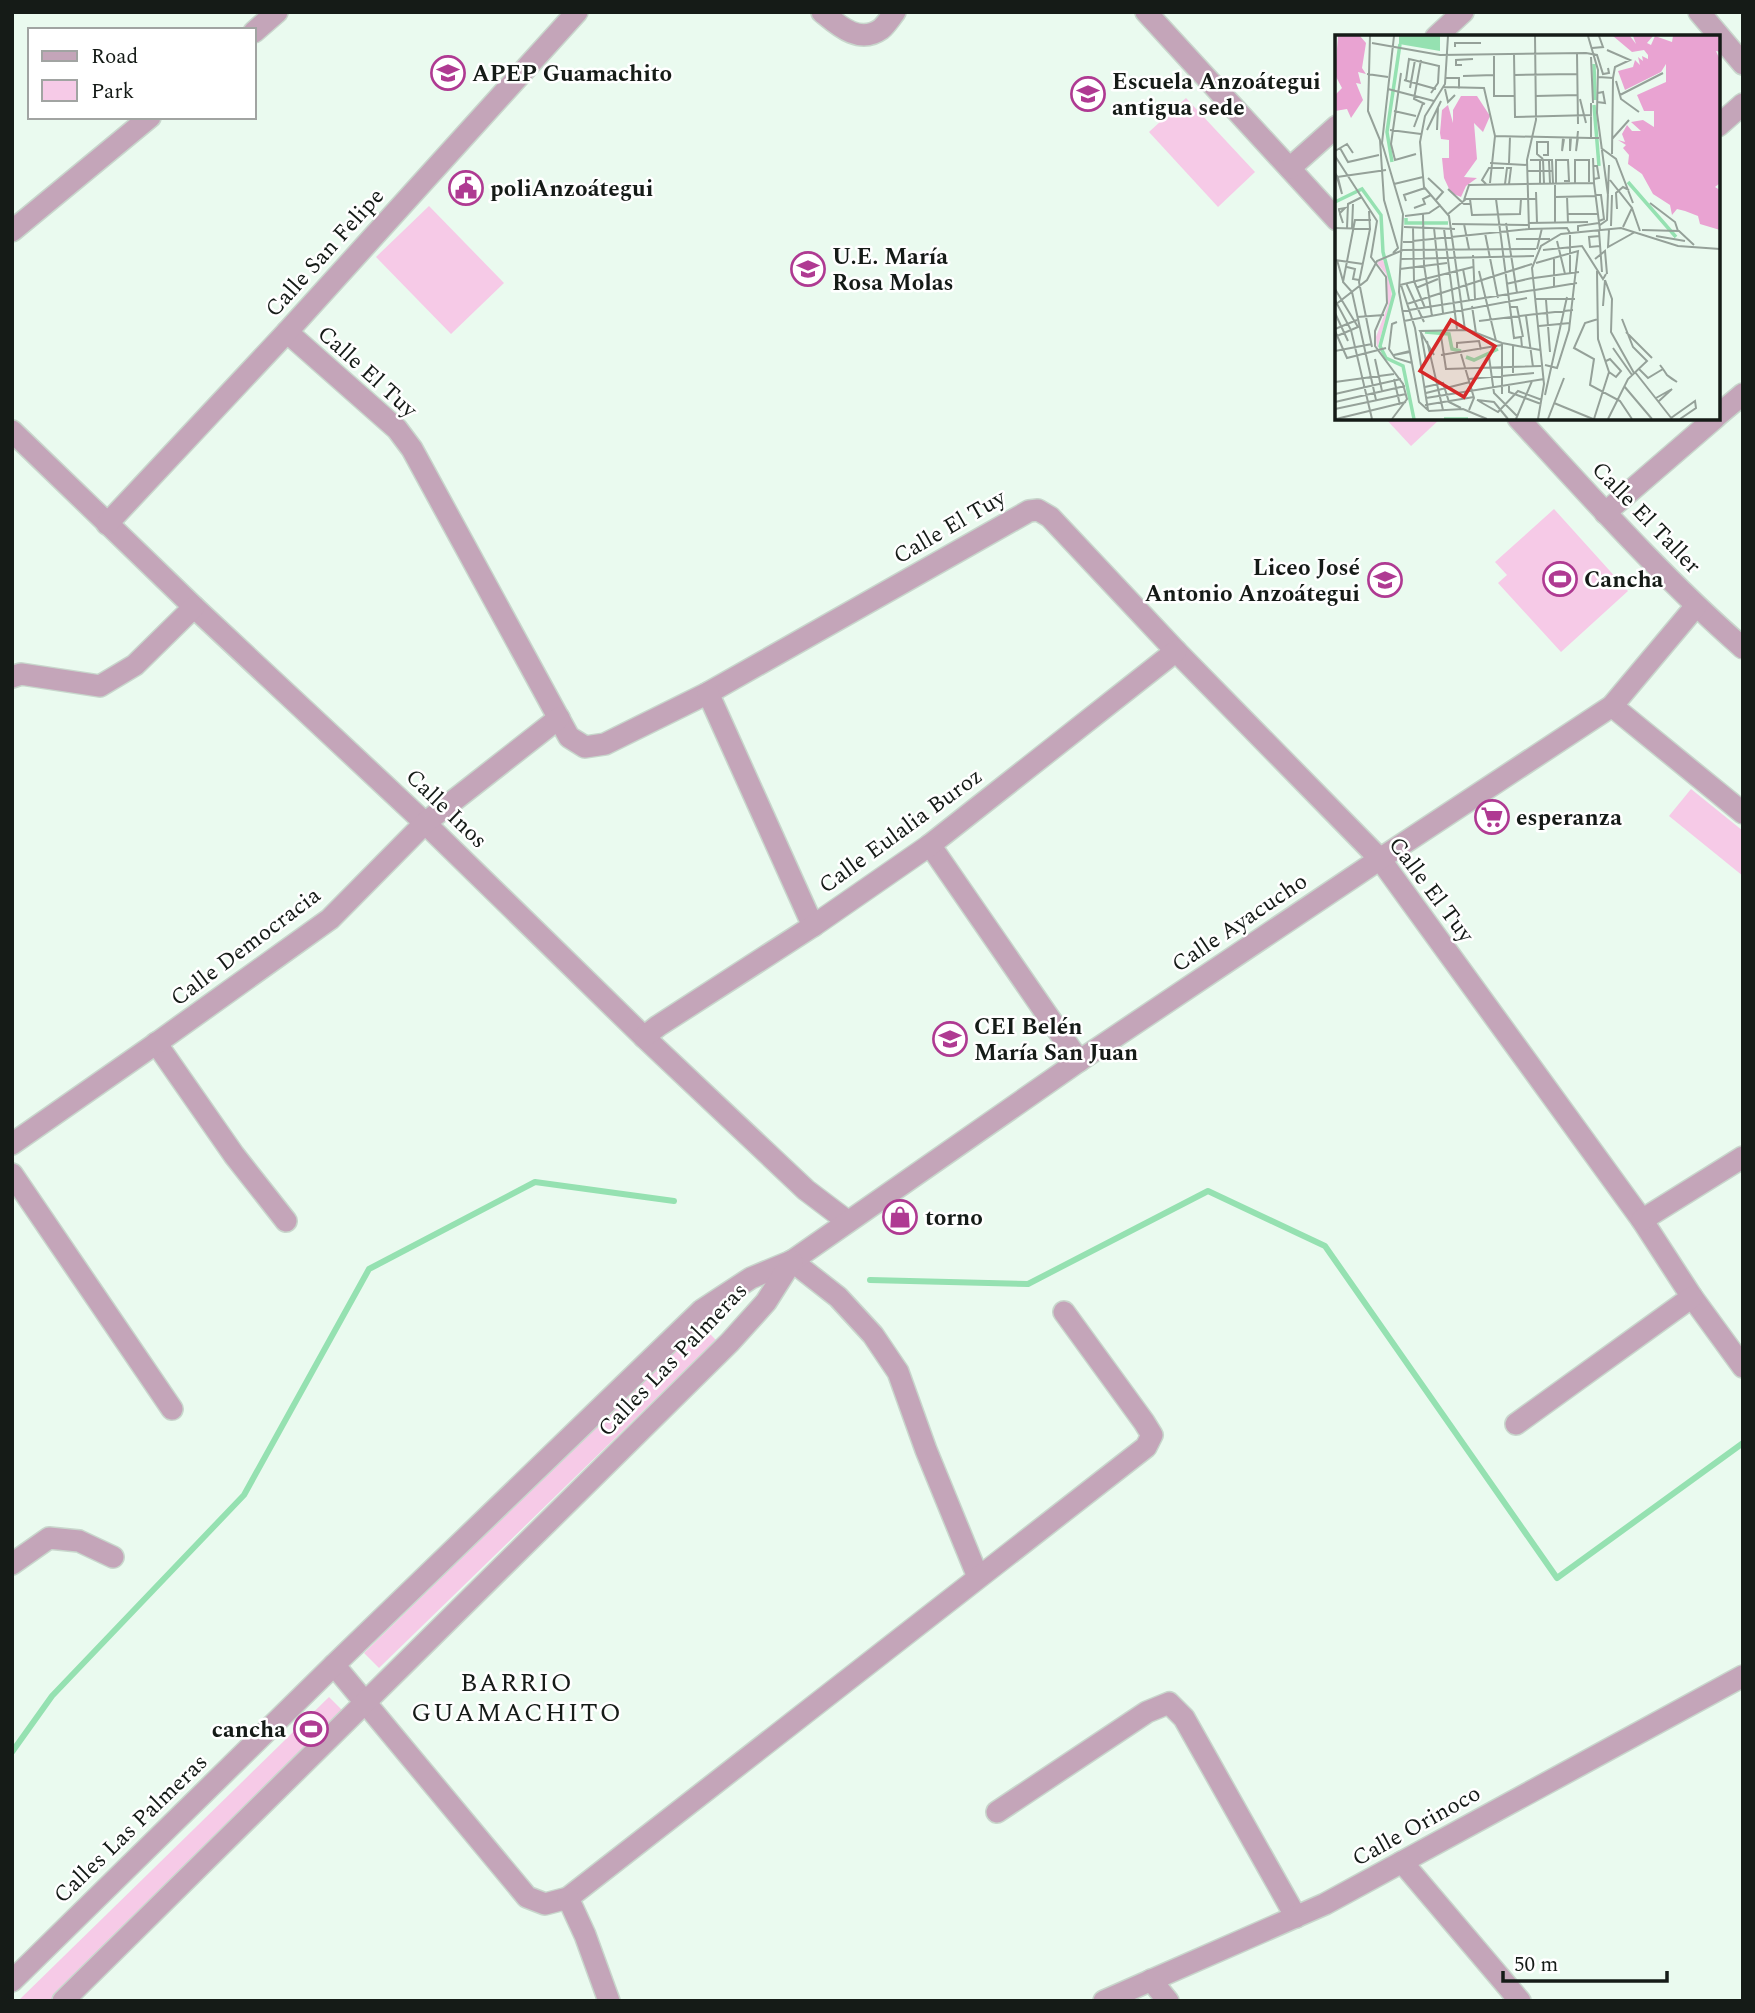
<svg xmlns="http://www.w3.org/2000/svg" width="1755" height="2013" font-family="Spectral,serif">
  <rect width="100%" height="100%" fill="#eafaef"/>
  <!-- park -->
  <g fill="#f6cae7">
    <polygon points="1186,98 1255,172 1218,207 1149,132"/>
    <polygon points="429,206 504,283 451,334 376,257"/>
    <polygon points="1385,418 1441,418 1411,446"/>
    <polygon points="1554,509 1628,591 1561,652 1498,583 1507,575 1495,562"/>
    <polygon points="1691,789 1743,831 1743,876 1669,816"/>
    <polygon points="701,1325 716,1340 379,1668 364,1653"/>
    <polygon points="329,1697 345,1713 50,2001 18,2001"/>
  </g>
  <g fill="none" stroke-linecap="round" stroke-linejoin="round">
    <!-- stream -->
    <g stroke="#95e1b1" stroke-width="6">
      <polyline points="870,1280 1028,1284 1208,1191 1325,1246 1557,1578 1743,1443"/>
      <polyline points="12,1752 52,1696 244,1495 369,1269 535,1182 674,1201"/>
    </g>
    <!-- street casing -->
    <g stroke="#c8d6cc" stroke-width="24">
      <g id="street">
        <path d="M822 12C838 25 859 45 881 29 886 25 891 17 895 12"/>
        <polyline points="1146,12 1337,220"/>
        <polyline points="1699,12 1743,64"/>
        <polyline points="254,32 277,12"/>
        <polyline points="1436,37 1463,12"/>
        <polyline points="1718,126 1743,104"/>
        <polyline points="1290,168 1337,126"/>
        <polyline points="12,231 150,117"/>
        <polyline points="287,332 397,429 412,449 569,737 585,747 605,744 708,693 1029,511 1038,510 1050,517 1176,651 1380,859 1642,1220 1692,1297 1743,1367"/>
        <polyline points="1718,415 1743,394"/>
        <path d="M1518 418C1591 497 1662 577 1743 648"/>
        <polyline points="12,431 194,607 425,823 644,1037 806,1190 847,1221"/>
        <polyline points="1605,513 1715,418"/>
        <polyline points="107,524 287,332 577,12"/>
        <polyline points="12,677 21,674 100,686 135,665 194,607"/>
        <polyline points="708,693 813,926"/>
        <polyline points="1612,706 1743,813"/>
        <polyline points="930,845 1079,1061"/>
        <polyline points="644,1037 658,1026 813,926 930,845 1176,651"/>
        <polyline points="156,1043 234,1155 286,1221"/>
        <polyline points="12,1144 161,1040 330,919 425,823 559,718"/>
        <polyline points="12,1174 172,1409"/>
        <polyline points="1642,1220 1743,1157"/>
        <polyline points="792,1261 838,1297 873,1335 898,1372 926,1450 978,1577"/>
        <polyline points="1516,1424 1692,1297"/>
        <polyline points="12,1564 49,1538 79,1541 113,1557"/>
        <polyline points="334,1665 527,1897 545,1904 568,1898 1146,1447 1152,1435 1144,1422 1064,1312"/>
        <polyline points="997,1812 1147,1712 1169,1703 1184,1718 1296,1917"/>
        <polyline points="1402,1862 1520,2001"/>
        <polyline points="568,1898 585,1935 609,2001"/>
        <polyline points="1151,1980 1168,2001"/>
        <polyline points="12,1981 334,1665 702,1310 751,1278 792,1261 1079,1061 1380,859 1612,706 1696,606"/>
        <polyline points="63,2001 730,1342 766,1302 792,1261"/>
        <polyline points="1104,2001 1325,1904 1743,1676"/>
      </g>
    </g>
    <!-- street -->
    <use href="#street" stroke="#c4a5b9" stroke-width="21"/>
  </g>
  <!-- icons -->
  <defs>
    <g id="school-ring" transform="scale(1.75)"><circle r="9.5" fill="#fff" stroke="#af3a92" stroke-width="1.5"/><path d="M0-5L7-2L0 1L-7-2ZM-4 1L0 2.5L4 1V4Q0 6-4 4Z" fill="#af3a92"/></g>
    <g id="civic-ring" transform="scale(1.75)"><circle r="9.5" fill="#fff" stroke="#af3a92" stroke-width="1.5"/><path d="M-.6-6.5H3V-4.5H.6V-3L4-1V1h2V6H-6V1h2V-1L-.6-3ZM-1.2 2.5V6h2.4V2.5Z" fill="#af3a92"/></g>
    <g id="stadium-ring" transform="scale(1.75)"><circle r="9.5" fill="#fff" stroke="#af3a92" stroke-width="1.5"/><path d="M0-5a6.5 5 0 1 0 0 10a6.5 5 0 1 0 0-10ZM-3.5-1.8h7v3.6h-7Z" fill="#af3a92"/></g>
    <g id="supermarket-ring" transform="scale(1.75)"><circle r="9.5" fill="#fff" stroke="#af3a92" stroke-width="1.5"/><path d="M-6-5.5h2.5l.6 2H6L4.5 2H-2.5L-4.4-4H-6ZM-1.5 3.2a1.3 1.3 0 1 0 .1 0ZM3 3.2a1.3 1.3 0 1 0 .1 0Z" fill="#af3a92"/></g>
    <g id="shop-ring" transform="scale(1.75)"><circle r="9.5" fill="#fff" stroke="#af3a92" stroke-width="1.5"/><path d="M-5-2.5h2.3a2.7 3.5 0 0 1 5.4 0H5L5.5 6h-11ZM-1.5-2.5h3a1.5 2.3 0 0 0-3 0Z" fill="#af3a92"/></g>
  </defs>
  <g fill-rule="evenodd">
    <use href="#school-ring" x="448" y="73"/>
    <use href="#school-ring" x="1088" y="94"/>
    <use href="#civic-ring" x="466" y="188"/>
    <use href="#school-ring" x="808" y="269"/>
    <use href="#stadium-ring" x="1560" y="579"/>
    <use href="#school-ring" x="1385" y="580"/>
    <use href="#supermarket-ring" x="1492" y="817"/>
    <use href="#school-ring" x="950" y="1039"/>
    <use href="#shop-ring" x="900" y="1217"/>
    <use href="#stadium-ring" x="311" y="1729"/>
  </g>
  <g text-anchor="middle" stroke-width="5" stroke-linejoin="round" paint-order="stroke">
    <!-- poi labels -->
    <g font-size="23" font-weight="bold" fill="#151b17" stroke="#fff" text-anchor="start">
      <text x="472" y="81">APEP Guamachito</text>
      <text x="1112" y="89">Escuela Anzoátegui<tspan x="1112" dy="26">antigua sede</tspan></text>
      <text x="490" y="196">poliAnzoátegui</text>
      <text x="832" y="264">U.E. María<tspan x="832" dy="26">Rosa Molas</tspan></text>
      <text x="1360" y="575" text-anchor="end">Liceo José<tspan x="1360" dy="26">Antonio Anzoátegui</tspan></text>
      <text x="1584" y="587">Cancha</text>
      <text x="1516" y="825">esperanza</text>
      <text x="974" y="1034">CEI Belén<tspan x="974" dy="26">María San Juan</tspan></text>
      <text x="925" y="1225">torno</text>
      <text x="286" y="1737" text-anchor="end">cancha</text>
    </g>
    <!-- street labels -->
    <g font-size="23" fill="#151b17" stroke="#fff">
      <text transform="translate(324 252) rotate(-48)" y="8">Calle San Felipe</text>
      <text transform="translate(368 371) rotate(42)" y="8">Calle El Tuy</text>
      <text transform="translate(1647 517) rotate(46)" y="8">Calle El Taller</text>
      <text transform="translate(949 526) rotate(-30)" y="8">Calle El Tuy</text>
      <text transform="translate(447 808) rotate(44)" y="8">Calle Inos</text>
      <text transform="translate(900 830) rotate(-36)" y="8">Calle Eulalia Buroz</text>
      <text transform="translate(1432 889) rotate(53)" y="8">Calle El Tuy</text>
      <text transform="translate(1239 922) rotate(-34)" y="8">Calle Ayacucho</text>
      <text transform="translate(245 946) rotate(-37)" y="8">Calle Democracia</text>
      <text transform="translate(672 1359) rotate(-46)" y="8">Calles Las Palmeras</text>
      <text transform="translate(1416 1825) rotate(-29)" y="8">Calle Orinoco</text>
      <text transform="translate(130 1828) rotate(-44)" y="8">Calles Las Palmeras</text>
    </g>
    <!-- quarter labels -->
    <g font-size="26" letter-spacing="2" fill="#151b17" stroke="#fff">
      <text x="517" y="1691">BARRIO<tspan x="517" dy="30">GUAMACHITO</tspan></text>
    </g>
  </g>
  <!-- overview -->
  <g transform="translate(1335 35)">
    <rect width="385" height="385" fill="#eafaef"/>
    <path d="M3 1H25L31 8 27 33 31 39 23 37 26 49 21 48 28 65 16 83 12 74 0 76V60L7 53 0 40ZM278 1H295L301 9 298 1H318L312 8 316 10 320 1 337 7 338 1H385V17L381 16 385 25V148L380 152 385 155V195L365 189 363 181 350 176 342 174 337 180 335 170 318 159 307 139 293 129 294 120 288 113 291 110 283 105 290 107 287 99 292 90 297 96H306L296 87 308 85 319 92V76H309L302 60 331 47V29L326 37 290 55 283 36 298 32 300 25 305 30 303 22 308 26 307 21 313 24V20L309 15 297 17ZM126 61H142L155 81 148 97 139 88 142 124 129 142 142 143 131 151 126 162 116 158 109 143 107 123H114V105L106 104 105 98 107 75 113 70 118 88V75Z" fill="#e9a3d2"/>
    <path d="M47 224 55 238 57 263 42 314 41 302 53 270 51 239 42 228Z" fill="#f6cae7"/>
    <path d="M64 1H105V16L64 9Z" fill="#95e1b1"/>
    <path fill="none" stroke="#95e1b1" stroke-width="3.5" d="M259 29 260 65M259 70 264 131M57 127 52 97 65 9M293 147 341 202M0 167 27 154 46 180 48 217 59 259 45 311 51 323 68 331 79 384M71 183V188H113M90 297 114 299 117 314 126 316M131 322 139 325 163 314M109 384H133"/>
    <path fill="none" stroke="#95a199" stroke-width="2" d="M35 1 33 76 45 105 49 165 63 213 58 218M59 1 47 108 68 179 64 257 84 367 94 376 128 374 152 384M113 1 110 49 90 81 85 107 89 152 114 181 130 295M253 1 263 35 262 78 273 160M37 8 105 20 251 18 262 20 268 39 274 38 273 33M120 12V8H146M257 13 268 12 264 1M242 18 243 89M159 19V61H180M179 19 180 82 257 80M256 22 258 68M86 25 79 64 90 69M127 30H121V25L138 24M66 38 56 109 60 125 81 119M32 39 53 42M180 40 242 39M128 41 159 40M263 42 278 43 280 32 295 25 272 15M110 43H124V54M69 45 101 54M71 45 74 24 104 31 103 48 96 58M281 46 286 64 304 77M108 52 149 53 160 101 256 103M75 53 80 25M53 54 99 66M110 54 113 67 120 60M285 60 328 38M201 61 243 60M245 64 251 88M262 67 270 68 268 57 263 58M256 68V103H264M59 76 81 81M79 92 88 68M55 95 86 99M92 95 106 66M102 95 103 72M243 96 241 116 243 102M235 102V116L236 102M228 103 227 116 229 104M277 104 294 85M5 113 13 127 44 120M266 113 281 124 298 168M0 116 12 109 18 118M277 119 278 43M208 120H213V107H202V119L208 124M0 121 42 186 36 222 51 242 52 268 40 296V311L68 349 72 364 57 384M258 123 259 148M195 125H217L218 148M205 125V148M208 125 209 148M214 126 215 148M155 128 192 130M174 128 175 102M258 131H262L264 143 259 144M193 136H218M0 138 3 143 7 159 2 142M2 142 51 135M93 143 108 157 101 165M275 145 297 173 288 192M155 148 160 101M220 148V188M221 148V125H233L234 146H229M240 148V125H254V147M59 149 88 142M151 149 147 145 154 133H169M170 149 172 133H176L174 149M113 154 129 169H136M201 157 202 188M261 160H266L269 184 264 186M232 161 233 188M220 162 261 161M135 164 137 180 185 179 186 164M161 164 179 303 186 302 187 312M129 165 134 150 259 148 265 195M71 166 69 160 90 153M315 168 340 187 343 196M79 173 90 169 88 164 96 160M297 173 305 196M282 174 281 158 288 152 294 155M34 176 35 194 24 247 37 312M5 178 10 173 4 174V175L5 178V179L8 188M88 179 89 230 97 281M113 179 131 164H201M233 179H263M70 181 94 178 106 170M36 185H20L8 247 17 257 41 365M171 188 182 258M194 188 253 187M117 189 194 190M129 189 134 214M265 190 272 185 274 130M276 191 277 160M69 192 120 194M78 192 79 246 90 273M0 193 36 194M12 193 13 169 27 162M17 193 18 169M99 193 108 278M109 194 122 294M194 194 192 125 201 85 200 1M274 195 273 212 300 197M307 195 344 196 359 210M243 196V191L264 188M264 196 267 237M150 198 163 263M235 200V238M265 201 254 202 255 212 265 211M321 201 350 206M181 204H215M222 206 230 239M68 207 194 194 232 193 235 198M202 214 207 193M208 215 247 211 268 244 271 239M138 220 140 264M65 224 199 221M260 224 270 216 272 239M0 225 28 229M2 225 8 246M201 228 243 216 234 295 222 333 210 330M12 232 20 234 18 244 24 245M65 234 112 228M128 234 134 265M144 236 161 306M199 243 244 237M270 245 277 264 276 297 299 338M71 248 89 287M171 249 197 243M65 250 138 232M66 250 80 293 93 375M219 252V222M81 253 103 244M0 254 23 292 2 301M200 255 242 248M201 264H240M0 265 16 295 37 384M211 265 215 317M72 269 197 229M0 270 32 245 42 226 68 215 201 214M137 271 141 298M268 271 270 245M174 272H182L188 302M68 276 199 255M0 278 13 306M202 279 238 275M191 281 198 332M22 282 49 280M263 284 250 288 239 313 259 324 255 350 285 366 297 384M69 286 192 263M144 286 201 279M62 287 57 289 54 314 60 323 77 328M204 291 235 288M0 294 22 285M0 296 12 323 51 313M291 297 317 323M86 298 91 326M106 301 111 334 206 331M92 306 108 375M167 309V359M122 313V308L144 306 146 315M278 313 297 340M0 316 37 309M75 316 59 320 75 317M126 319 139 363 134 375M99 320 85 296 134 295 167 308 205 315M106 320 167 310M154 322 159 358 182 381M40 324 47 356M271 326 275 324 286 336 281 342 274 337M325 330 328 334 332 340 337 344 342 347 332 340M304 334 313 343 328 334M300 337 337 384M178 338V310M59 344 65 370M134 344 199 338M0 347 59 339M174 350V357L206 369M289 351 317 384M90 352 108 348 114 367 126 373M91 358 135 347M0 359 66 344M210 360 232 262M91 363 209 344M321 363 337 354 324 366M142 365 163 377 183 356 207 365M142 365 159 367 173 384M0 367 70 351M219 368 258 384M90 370 139 362M0 374 71 359M336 383 360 366 361 373 345 384M1 384 71 367M181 384 197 346M203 384 209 349 197 233 206 211 226 199 286 193 343 211 385 214M213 384 229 343M259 384 274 337 263 304 262 236M273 384 293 344 312 326 298 312 287 284"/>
    <path fill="#d62828" fill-opacity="0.15" stroke="#d62828" stroke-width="3.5" d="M116 285 160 311 129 362 85 336Z"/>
    <rect width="385" height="385" fill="none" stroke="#151b17" stroke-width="3.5"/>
  </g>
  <!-- border -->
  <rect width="1755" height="2013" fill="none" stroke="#151b17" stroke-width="28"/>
  <!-- legend -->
  <rect x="28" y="28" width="228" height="91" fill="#ffffff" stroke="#a1a4a2" stroke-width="2"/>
  <rect x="42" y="51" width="35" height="10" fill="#c4a5b9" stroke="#a1a4a2" stroke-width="2"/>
  <text x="91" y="63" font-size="21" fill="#151b17">Road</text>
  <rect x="42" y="80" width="35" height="21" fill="#f6cae7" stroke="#a1a4a2" stroke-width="2"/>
  <text x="91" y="98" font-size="21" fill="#151b17">Park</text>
  <!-- scale -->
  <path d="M1503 1971v10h164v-10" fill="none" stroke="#151b17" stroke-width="3.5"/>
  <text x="1514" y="1971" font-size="21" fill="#151b17" stroke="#ffffff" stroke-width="5" paint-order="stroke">50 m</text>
</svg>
